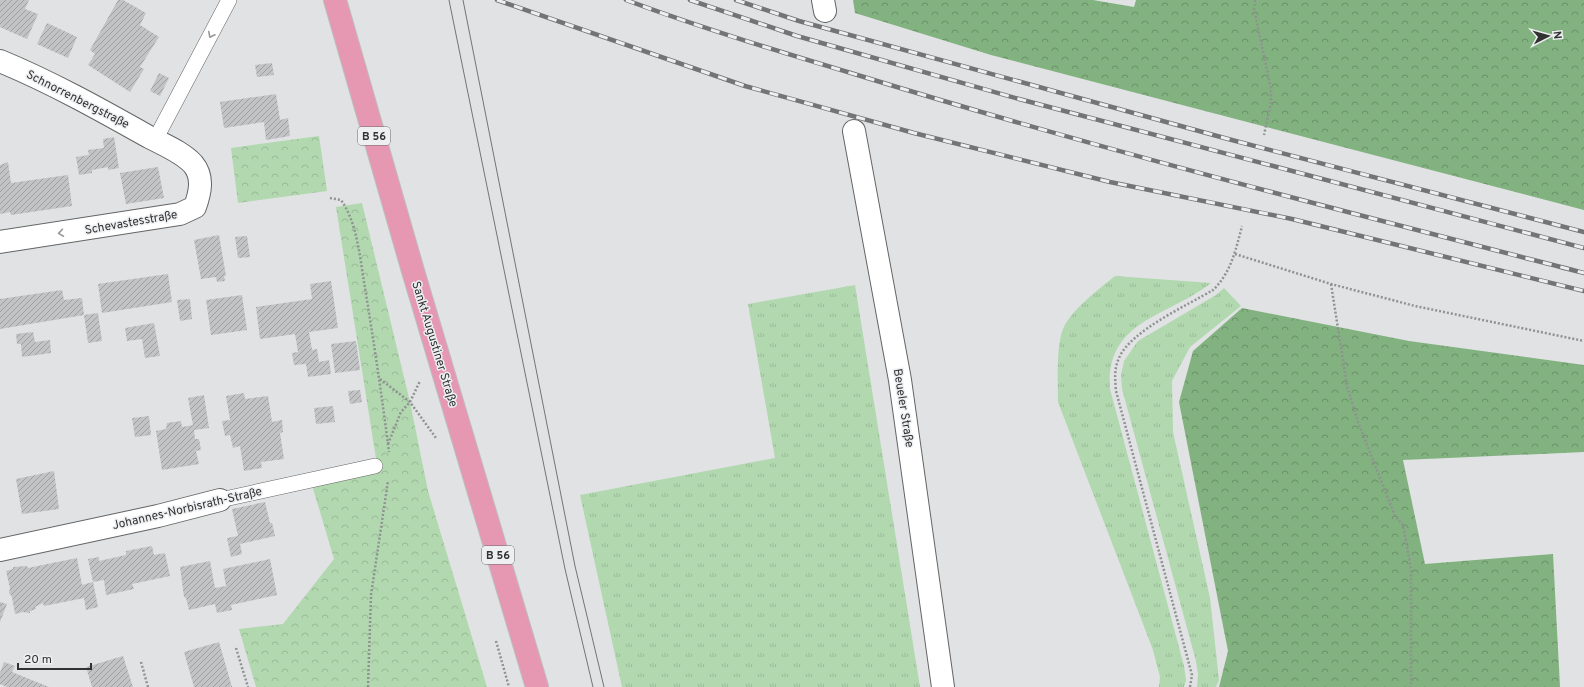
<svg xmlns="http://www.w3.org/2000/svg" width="1584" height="687" font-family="Overpass,sans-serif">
  <defs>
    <pattern id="grass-tufts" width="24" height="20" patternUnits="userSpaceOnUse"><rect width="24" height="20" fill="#b1d8af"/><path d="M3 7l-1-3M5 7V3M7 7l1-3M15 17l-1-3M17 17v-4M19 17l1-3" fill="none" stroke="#99ba97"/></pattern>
    <pattern id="forest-crowns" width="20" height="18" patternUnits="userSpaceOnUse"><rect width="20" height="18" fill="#82b280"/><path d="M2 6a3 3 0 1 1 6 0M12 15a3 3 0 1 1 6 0" fill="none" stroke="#6b9169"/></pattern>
    <pattern id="park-crowns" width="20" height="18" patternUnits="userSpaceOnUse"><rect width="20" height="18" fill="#b1d8af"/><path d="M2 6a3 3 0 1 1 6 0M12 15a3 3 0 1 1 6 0" fill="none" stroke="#99ba97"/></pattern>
    <pattern id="building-hatch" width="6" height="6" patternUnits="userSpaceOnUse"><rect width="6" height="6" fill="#c2c3c5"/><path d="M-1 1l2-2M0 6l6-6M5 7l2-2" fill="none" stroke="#9e9fa1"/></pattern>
  </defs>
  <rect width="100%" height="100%" fill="#e0e2e3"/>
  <!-- grass -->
  <g fill="url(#grass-tufts)">
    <path d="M1115 276 1211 283C1168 317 1105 320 1110 389L1184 666 1186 680 1184 687H1159L1160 677 1153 650 1058 402C1058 383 1056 346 1063 329 1071 310 1099 289 1115 276Z"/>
    <polygon points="855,285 920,687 622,687 580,495 775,458 748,304"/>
    <polygon points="1224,288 1241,306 1190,347 1172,381 1173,432 1210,598 1219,680 1216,687 1197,687 1198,674 1196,661 1122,389 1121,375 1124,361 1138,341 1216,295"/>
  </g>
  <!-- forest -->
  <g fill="url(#forest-crowns)">
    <polygon points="853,0 1093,0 1134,7 1136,0 1584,0 1584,210 991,55 855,13"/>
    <polygon points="1242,308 1409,341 1584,365 1584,452 1403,460 1425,564 1553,554 1560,687 1219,687 1228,651 1179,402 1193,351"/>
  </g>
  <!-- park -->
  <g fill="url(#park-crowns)">
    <polygon points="319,136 327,191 238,203 231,148"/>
    <polygon points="362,203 410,402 428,491 487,687 256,687 239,629 283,624 334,559 312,485 378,471 336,207"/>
  </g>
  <!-- building -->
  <g fill="url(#building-hatch)">
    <polygon points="0,0 29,0 25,9 38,14 27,39 0,27"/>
    <polygon points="118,0 123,0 146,13 140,25 159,37 140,67 144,69 130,92 88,65 95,54 90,50"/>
    <polygon points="47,23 77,37 68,58 37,44"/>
    <polygon points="272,63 274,75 257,77 255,65"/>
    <polygon points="159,73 169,78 160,96 150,91"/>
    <polygon points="276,94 280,120 288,118 290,136 266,140 264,122 224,128 220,102"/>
    <polygon points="114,137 119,168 108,170 108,167 92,170 92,173 79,175 76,157 89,155 88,150 104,148 103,139"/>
    <polygon points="8,162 11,183 68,175 72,206 11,215 10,212 0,214 0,165"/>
    <polygon points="158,167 164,198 126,204 120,173"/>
    <polygon points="219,235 226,276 224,276 225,281 217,282 216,277 201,279 194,240"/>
    <polygon points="247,236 250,257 238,258 235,237"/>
    <polygon points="168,274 172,302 102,313 98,284"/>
    <polygon points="331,281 338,328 309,332 312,350 317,349 319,362 329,360 331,374 308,377 306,364 294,365 292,353 298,352 295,334 260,339 256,307 312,299 310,284"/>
    <polygon points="62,290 64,300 82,298 84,315 98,313 102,341 88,343 84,315 0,329 0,299"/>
    <polygon points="242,295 247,330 211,335 206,300"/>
    <polygon points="190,299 192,319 180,321 177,300"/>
    <polygon points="154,323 160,356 145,358 142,339 127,341 125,328"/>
    <polygon points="33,332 35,342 50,340 51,353 22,357 21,344 17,344 16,334"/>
    <polygon points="356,341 360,370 335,373 331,344"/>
    <polygon points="360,390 362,402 350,404 348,391"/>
    <polygon points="244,393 245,399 268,396 272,422 282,420 283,432 280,433 284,459 261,462 262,468 244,471 240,446 233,448 230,435 225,436 222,421 230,420 226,396"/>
    <polygon points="204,395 209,428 194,430 195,439 199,439 201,450 196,451 199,464 162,470 156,431 166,429 167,423 181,421 182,427 193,425 188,398"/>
    <polygon points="333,406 335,422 316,424 314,408"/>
    <polygon points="149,416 151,435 135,437 132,418"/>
    <polygon points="54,471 59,509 22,514 16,479"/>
    <polygon points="265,502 270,523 272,523 275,536 240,544 242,554 231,557 227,538 238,536 232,509"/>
    <polygon points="152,546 154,555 165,553 170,576 132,584 134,589 106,595 104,580 93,582 88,559 99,557 99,561 126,555 126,551"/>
    <polygon points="77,558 82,585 93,582 98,607 86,610 84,598 44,606 43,603 35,607 36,609 30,611 30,613 23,612 15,614 12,597 9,593 10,588 6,571 13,569 13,567 27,566 28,568"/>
    <polygon points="270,559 277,595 231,605 232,610 217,613 215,604 189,610 186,598 184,597 180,567 210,561 215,588 226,586 223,569"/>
    <polygon points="0,602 7,604 0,622"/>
    <polygon points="219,642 232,687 194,687 184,652"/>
    <polygon points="123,656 133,687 92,687 86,667"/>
    <polygon points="4,662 15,666 12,672 49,687 7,687 0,684 0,673"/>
  </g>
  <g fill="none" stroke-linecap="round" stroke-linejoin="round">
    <!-- lane casing -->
    <g stroke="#646566" stroke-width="16">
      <g id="lane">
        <polyline points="155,140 229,0"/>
        <polyline points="220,500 375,466"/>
      </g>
    </g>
    <!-- street casing -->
    <g stroke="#646566" stroke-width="24">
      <g id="street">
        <polyline points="823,0 825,11"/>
        <path d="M0 61C51 82 101 110 149 137 164 145 182 152 193 164 204 177 200 193 195 207L180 214 0 242"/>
        <polyline points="854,131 900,380 943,687"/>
        <polyline points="0,550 158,516 220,500"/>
      </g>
    </g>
    <!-- primary casing -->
    <g stroke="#bdbdbe" stroke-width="24">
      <polyline id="primary" points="335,0 413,271 537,687"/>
    </g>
    <!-- path -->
    <g stroke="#909192" stroke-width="2.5" stroke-dasharray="2 2" stroke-linecap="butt">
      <polyline points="1255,0 1254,9 1271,89 1271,102 1264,135"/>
      <path d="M330 198 341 200C358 224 360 260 365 288 374 343 382 397 389 452"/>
      <polyline points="1235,254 1331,284 1415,306 1584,341"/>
      <polyline points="1331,284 1347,386 1358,422 1395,516 1403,525 1411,569 1411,687"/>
      <polyline points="380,379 410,402 436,438"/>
      <polyline points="388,444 401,412 410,402 420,381"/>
      <polyline points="496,641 509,687"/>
      <polyline points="236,648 248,687"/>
      <polyline points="141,662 148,687"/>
      <polyline points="368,687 371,595 388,481"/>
      <path d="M1190 687 1192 675 1116 391C1115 379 1114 369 1119 358 1130 331 1188 305 1213 290 1231 273 1236 249 1242 226"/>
    </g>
    <!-- lane -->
    <use href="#lane" stroke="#fff" stroke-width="15"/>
    <!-- street -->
    <use href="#street" stroke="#fff" stroke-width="22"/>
    <!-- primary -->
    <use href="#primary" stroke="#e698b3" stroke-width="22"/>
    <!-- tram -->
    <g stroke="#737475" stroke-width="1">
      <polyline points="449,0 565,569 593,687"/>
      <polyline points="463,0 575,566 604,687"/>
    </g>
    <!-- rail casing -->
    <g stroke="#737475" stroke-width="4.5">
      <g id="rail">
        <polyline points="497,0 745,86 914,133 1110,182 1292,219 1584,291"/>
        <path d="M626 0C704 29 784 53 864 77 1102 150 1343 211 1584 273"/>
        <polyline points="690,0 797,36 1019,99 1584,248"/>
        <polyline points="736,0 799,21 1228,139 1584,232"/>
      </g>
    </g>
    <!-- rail -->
    <use href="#rail" stroke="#edeff1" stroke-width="3" stroke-dasharray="9" stroke-linecap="butt"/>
  </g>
  <!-- one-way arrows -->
  <defs><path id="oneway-chevron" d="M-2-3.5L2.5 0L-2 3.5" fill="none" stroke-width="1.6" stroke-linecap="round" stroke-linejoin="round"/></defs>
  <g stroke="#989899">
    <use href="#oneway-chevron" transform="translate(211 35) rotate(117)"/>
    <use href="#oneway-chevron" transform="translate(61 233) rotate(172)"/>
  </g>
  <g text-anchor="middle" stroke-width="3" stroke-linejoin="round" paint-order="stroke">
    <!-- shield labels -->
    <g fill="#edeff1" stroke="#6a6b6c" stroke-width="1">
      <rect x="358" y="127" width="32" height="18" rx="3"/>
      <rect x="482" y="546" width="32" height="18" rx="3"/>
    </g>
    <g font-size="11" font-weight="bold" fill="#323233">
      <text x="374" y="140">B 56</text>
      <text x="498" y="559">B 56</text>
    </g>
    <!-- street labels -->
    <g font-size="12" fill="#323233" stroke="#edeff1">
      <text transform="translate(78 99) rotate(27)" y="4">Schnorrenbergstraße</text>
      <text transform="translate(131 222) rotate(-10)" y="4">Schevastesstraße</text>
      <text transform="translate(435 344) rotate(73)" y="4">Sankt Augustiner Straße</text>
      <text transform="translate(904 408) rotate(81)" y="4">Beueler Straße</text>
      <text transform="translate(187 508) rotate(-13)" y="4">Johannes-Norbisrath-Straße</text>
    </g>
  </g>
  <!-- north arrow -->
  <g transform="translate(1548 36) rotate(84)" stroke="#edeff1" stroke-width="3" paint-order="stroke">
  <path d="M0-3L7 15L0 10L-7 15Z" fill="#323233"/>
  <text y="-6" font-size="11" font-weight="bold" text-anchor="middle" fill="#323233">N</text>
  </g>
  <!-- scale -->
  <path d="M18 663v6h73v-6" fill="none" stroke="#323233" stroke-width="2"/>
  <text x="24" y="663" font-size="12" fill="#323233" stroke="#edeff1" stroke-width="3" paint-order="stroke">20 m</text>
</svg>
